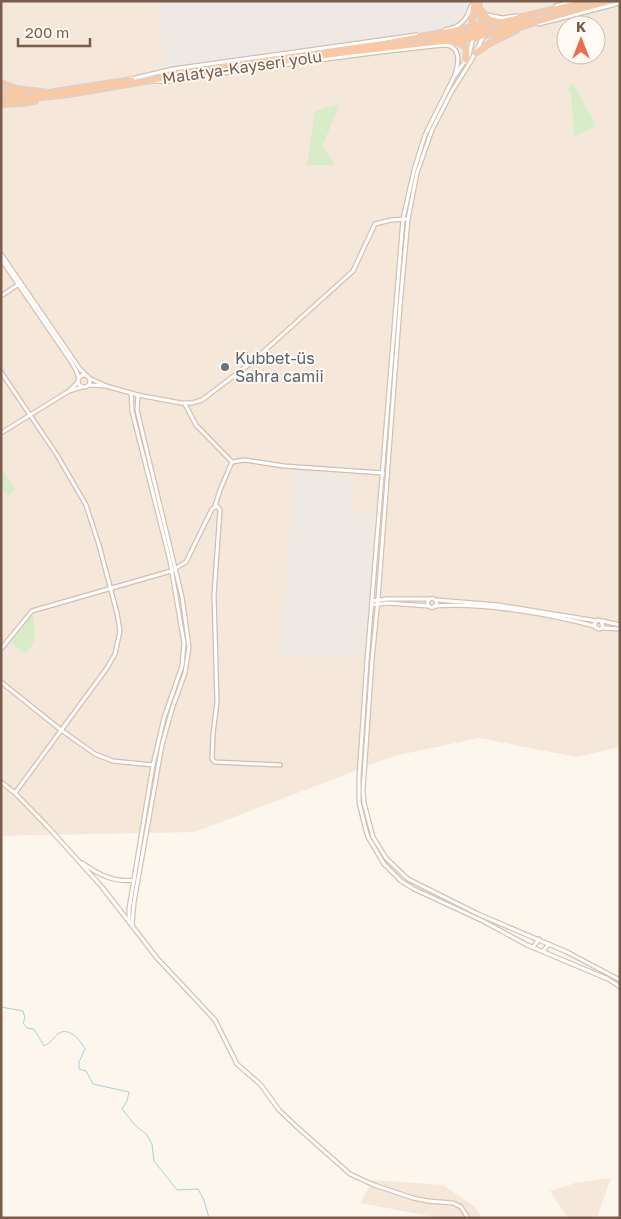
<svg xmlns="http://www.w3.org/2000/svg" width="621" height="1219" font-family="'Golos Text',sans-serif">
  <rect width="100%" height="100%" fill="#fdf6ec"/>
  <!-- residential -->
  <g fill="#f5e8da" fill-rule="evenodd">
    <path d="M1 1H620V747L576 757 479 738 394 756 195 832 1 836ZM566 25H596V55H566Z"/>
    <polygon points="611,1178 597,1218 565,1218 567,1217 550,1191 575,1183"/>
    <polygon points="373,1180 443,1185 474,1206 482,1218 440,1218 360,1203"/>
  </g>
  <!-- industrial -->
  <g fill="#efe9e4">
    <polygon points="158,1 469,1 470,10 468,15 458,25 434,32 165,68"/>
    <polygon points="294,470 354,478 351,514 378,512 364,659 281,655"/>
  </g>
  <!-- green -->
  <g fill="#d8ecc9">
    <polygon points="571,84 574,84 596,126 576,136 574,135 571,93 569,92 569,86"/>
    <polygon points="340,104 322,146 335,165 307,165 315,111"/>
    <polygon points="1,468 16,490 8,496 1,487"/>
    <path d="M33 616C35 631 38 643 25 653L12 643V641L31 617Z"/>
  </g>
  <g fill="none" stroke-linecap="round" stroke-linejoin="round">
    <!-- stream -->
    <path stroke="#a5d3da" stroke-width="1" d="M1 1007 23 1011 25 1018 23 1023 27 1028 34 1029 44 1046C52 1042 54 1036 59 1033 70 1027 81 1041 85 1049L79 1062V1069L86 1071 93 1084 129 1092 127 1101 122 1109 134 1124 147 1135 152 1144 154 1161 177 1190 198 1189 204 1200 209 1218"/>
    <!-- tertiary casing -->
    <g stroke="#d1beb0" stroke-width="5.5">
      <g id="tertiary">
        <polyline points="556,6 574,1"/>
        <polyline points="488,15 502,18 516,16"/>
        <polyline points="539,24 620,3"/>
        <path d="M445 30C459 27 467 21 471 6"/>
        <polyline points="131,79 173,69 416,35"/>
        <path d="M155 81C184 83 214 74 243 70 310 62 377 51 445 45 461 46 459 63 455 74"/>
        <polyline points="1,296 19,284"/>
        <polyline points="1,372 57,455 86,505 99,545 117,613 120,631 115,654 107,668 15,793"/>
        <polyline points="185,404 196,425 232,462 245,460 284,466 383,473"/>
        <polyline points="215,506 220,490 232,462"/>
        <polyline points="1,649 32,611 171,571 186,562 212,509 217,506 220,510 214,595 217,702 213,734 212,759 215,762 280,765"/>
        <polyline points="1,682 61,730 95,754 113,761 153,765"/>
      </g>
    </g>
    <!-- secondary casing -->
    <g stroke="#d6c0b0" stroke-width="5.5">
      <g id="secondary">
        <polyline points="483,37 471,61 452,91 432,130 417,173 408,219 400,306 378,599 372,660 363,790 364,803 373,837 386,858 408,879 478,914 567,952 620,980"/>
        <polyline points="473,38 469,55 454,77 425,135 414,170 403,219 367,661 359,777 359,802 365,827 368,837 384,864 401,881 414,889 483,921 527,945 608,979 620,987"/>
        <polyline points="1,254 80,369 87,376"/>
        <polyline points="1,259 70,360 76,370 79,378"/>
        <circle cx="84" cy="381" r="6"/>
        <polyline points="78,382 69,391 82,387"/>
        <polyline points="89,385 106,386 89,378"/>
        <polyline points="106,386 138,395 181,403 192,403 202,400 252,362 353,271 375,224 391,220 408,219"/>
        <polyline points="1,433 69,391"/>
        <circle cx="432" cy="603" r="4.5"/>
        <polyline points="436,600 498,605 597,621"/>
        <polyline points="372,601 387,599 429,599"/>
        <polyline points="372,605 387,603 429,606"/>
        <path d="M434 606C480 602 550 614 594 626"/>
        <polyline points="601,621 603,627 600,629 596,628 594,624 598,620 620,625"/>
        <polyline points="602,628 620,629"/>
        <polyline points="1,782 15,793 48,827 102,887 157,958 215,1020 237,1064 261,1085 279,1110 297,1127 350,1174 374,1185 413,1198 428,1201 453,1203 461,1207 468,1218"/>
        <path d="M82 863C98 874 114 883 134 880"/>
        <polyline points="129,920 129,909 153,765 164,718 182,666 184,643 170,561 132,411 131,393"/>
        <polyline points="132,925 134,902 162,745 172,709 185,673 189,647 182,597 137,410 138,395"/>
        <polyline points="533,947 539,939"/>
        <polyline points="543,951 549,944"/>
      </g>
    </g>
    <!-- trunk casing -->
    <g stroke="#dad1cd" stroke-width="8">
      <g id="trunk">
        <polyline points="478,1 483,28"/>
        <polyline points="481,11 489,19 498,22"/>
        <polyline points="472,28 474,1"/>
        <polyline points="477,35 529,21"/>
        <polyline points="435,39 476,33 482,25"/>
        <path d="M455 42C467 44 468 49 466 60"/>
        <polyline points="475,53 490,43 516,30"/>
        <polyline points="163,75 381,44 501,22 588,1"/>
        <polyline points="1,83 16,89 50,93"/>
        <polyline points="1,92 23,95"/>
        <polyline points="54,92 132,80"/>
        <polyline points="1,97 31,98 69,94 145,81 343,53 473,38 519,27 609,1"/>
        <polyline points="1,104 22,103 35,101"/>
      </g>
    </g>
    <!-- tertiary -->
    <use href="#tertiary" stroke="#fff" stroke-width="3"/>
    <!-- secondary -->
    <use href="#secondary" stroke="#fff" stroke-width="3"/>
    <!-- trunk -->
    <use href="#trunk" stroke="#f9c8a4" stroke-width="5"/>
  </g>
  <!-- markers -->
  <circle fill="#6b7280" stroke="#fffaf3" stroke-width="2" cx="225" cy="367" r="5"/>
  <g text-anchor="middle" stroke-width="4" stroke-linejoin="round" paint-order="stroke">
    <!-- street labels -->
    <g font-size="16" fill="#7a5c4d" stroke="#fffaf3">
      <text transform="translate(242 67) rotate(-8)" y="6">Malatya-Kayseri yolu</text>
    </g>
    <!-- worship labels -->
    <g font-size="16" fill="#5b616d" stroke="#fffaf3" text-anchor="start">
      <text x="235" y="364">Kubbet-üs<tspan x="235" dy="18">Sahra camii</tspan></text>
    </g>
  </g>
  <!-- border -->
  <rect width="621" height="1219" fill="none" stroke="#7a5c4d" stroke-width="5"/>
  <!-- north arrow -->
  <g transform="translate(581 40)"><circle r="24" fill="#fffaf3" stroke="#cabbb1"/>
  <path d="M0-4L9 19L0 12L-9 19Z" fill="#e76f51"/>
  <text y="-8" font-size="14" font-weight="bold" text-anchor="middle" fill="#7a5c4d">K</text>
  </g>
  <!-- scale -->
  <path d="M18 38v8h72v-8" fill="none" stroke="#7a5c4d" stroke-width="2.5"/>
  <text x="25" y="38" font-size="15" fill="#7a5c4d" stroke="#fffaf3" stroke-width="4" paint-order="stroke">200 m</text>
</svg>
